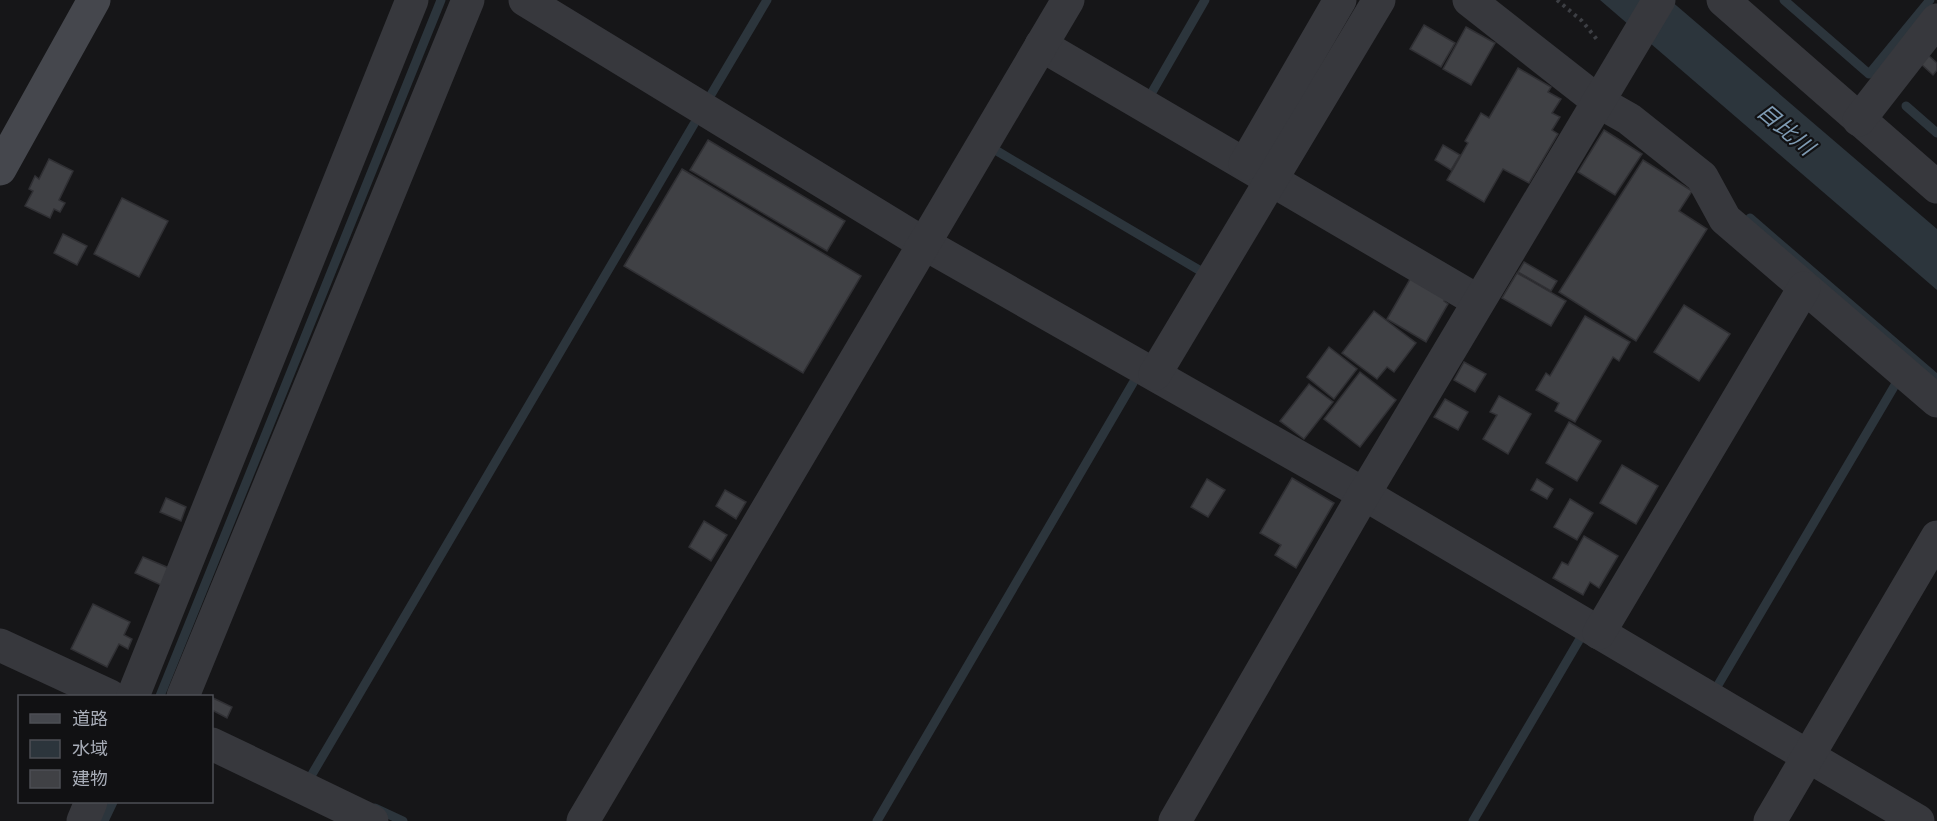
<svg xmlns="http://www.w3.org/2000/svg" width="1937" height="821" font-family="Figtree,'Noto Sans JP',sans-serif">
  <rect width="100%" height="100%" fill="#161618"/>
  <!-- water -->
  <polygon fill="#2c353c" points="1600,0 1670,0 1937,229 1937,290"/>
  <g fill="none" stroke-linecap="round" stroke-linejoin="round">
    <!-- stream -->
    <g stroke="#2c353c" stroke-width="9">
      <polyline points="1784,0 1869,74 1930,0"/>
      <polyline points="1151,94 1205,0"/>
      <polyline points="709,98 767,0"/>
      <polyline points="1906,106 1937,133"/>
      <polyline points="997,151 1199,270"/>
      <polyline points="1750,218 1937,379"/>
      <polyline points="1718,685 1895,385"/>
      <polyline points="160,696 441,0"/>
      <polyline points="311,776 694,124"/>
      <polyline points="375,808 403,821"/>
      <polyline points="104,821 113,802"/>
      <polyline points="877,821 1133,383"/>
      <polyline points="1473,821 1581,637"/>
    </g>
  </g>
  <!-- building -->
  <g fill="#404145" stroke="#303034" stroke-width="1.5">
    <polygon points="1424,25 1455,43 1441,67 1410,49"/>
    <polygon points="1466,27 1495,43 1471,85 1443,69"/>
    <polygon points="1928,55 1937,63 1937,70 1933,75 1921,64"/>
    <polygon points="1518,68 1551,87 1548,92 1561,99 1552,113 1560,117 1552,130 1558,134 1529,183 1503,169 1484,202 1447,180 1468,143 1465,141 1481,113 1489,118"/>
    <polygon points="1604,130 1642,154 1615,195 1578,172"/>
    <polygon points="708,140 845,221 827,251 690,170"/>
    <polygon points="1443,145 1460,155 1451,170 1435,160"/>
    <polygon points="49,159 73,171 59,200 65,203 60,212 54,209 50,218 25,206 33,191 29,189 35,176 39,179"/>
    <polygon points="1643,160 1692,191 1679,211 1707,229 1636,341 1559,292"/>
    <polygon points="682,169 861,276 803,373 624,266"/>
    <polygon points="122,198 168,221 139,277 94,254"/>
    <polygon points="63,234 87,246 77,265 54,253"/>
    <polygon points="1524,262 1557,281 1551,291 1518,272"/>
    <polygon points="1517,273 1566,301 1551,326 1502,298"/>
    <polygon points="1413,274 1448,294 1444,301 1448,304 1426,342 1387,319"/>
    <polygon points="1684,305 1730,334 1699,381 1654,352"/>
    <polygon points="1374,311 1416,343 1394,372 1387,367 1377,379 1342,353"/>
    <polygon points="1585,316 1630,342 1619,361 1613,357 1575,422 1555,411 1559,403 1536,390 1546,373 1550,376"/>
    <polygon points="1329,347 1357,369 1334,399 1307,377"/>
    <polygon points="1464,362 1486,374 1475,392 1454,380"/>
    <polygon points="1360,372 1396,400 1360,447 1324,419"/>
    <polygon points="1309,384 1333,402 1304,439 1280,421"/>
    <polygon points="1499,396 1531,414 1508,454 1483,439 1497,415 1490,412"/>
    <polygon points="1445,399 1468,412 1458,430 1434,417"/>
    <polygon points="1569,422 1601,441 1577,481 1546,463"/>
    <polygon points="1622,465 1658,486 1636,524 1600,503"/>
    <polygon points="1292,478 1334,503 1296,568 1275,555 1281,545 1260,533"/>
    <polygon points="1207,479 1225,490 1208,517 1191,507"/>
    <polygon points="1537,479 1553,489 1547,499 1531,490"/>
    <polygon points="725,490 746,502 736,519 716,506"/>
    <polygon points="166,498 186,507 181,521 160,512"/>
    <polygon points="1570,499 1593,513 1577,540 1554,527"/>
    <polygon points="704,521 727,535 711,561 689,547"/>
    <polygon points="1584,536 1618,556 1599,588 1590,582 1583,595 1553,578 1562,562 1568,565"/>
    <polygon points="143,557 169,568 161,585 135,573"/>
    <polygon points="93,604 130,622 124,635 132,639 128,649 119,644 107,667 71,649"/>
    <polygon points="213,698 232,707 227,718 212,710"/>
  </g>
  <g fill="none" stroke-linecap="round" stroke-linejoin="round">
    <!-- path -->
    <polyline stroke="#3d3f44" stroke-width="4" stroke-dasharray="3 4.5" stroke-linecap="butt" points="1557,0 1582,21 1599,42"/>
    <!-- minor -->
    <g stroke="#37383d" stroke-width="33">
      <polyline points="525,0 923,243 1364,494 1918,821"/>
      <polyline points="1469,0 1599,102 1629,119 1702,177 1725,219 1937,401"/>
      <polyline points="1723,0 1937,187"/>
      <polyline points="1041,45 1478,301"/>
      <polyline points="1859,120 1937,20"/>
      <polyline points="1245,164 1340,0"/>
      <polyline points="1155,374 1379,0"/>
      <polyline points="1599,633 1804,288"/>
      <polyline points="0,645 110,696"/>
      <polyline points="133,696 412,0"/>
      <polyline points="183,696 468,0"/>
      <polyline points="212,744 372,821"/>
      <polyline points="83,821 91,802"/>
      <polyline points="583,821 1068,0"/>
      <polyline points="1175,821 1364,494 1659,0"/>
      <polyline points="1770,821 1937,537"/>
    </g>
    <!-- secondary -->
    <polyline stroke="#45474d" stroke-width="33" points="0,169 94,0"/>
  </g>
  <g text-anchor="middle" stroke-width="4.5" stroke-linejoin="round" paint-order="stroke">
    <!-- water labels -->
    <g font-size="22" font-style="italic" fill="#7f9bb3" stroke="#111113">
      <text transform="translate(1786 129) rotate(40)" y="8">目比川</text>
    </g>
  </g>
  <!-- legend -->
  <rect x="18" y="695" width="195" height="108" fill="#111113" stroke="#4d4f55" stroke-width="1.5"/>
  <rect x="30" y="714" width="30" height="9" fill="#45474d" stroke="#4d4f55" stroke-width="1.5"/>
  <text x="72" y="725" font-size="18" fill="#a8adb8">道路</text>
  <rect x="30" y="740" width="30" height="18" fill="#2c353c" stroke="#4d4f55" stroke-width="1.5"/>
  <text x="72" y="755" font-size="18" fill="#a8adb8">水域</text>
  <rect x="30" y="770" width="30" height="18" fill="#404145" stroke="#4d4f55" stroke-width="1.5"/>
  <text x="72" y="785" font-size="18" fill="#a8adb8">建物</text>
</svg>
